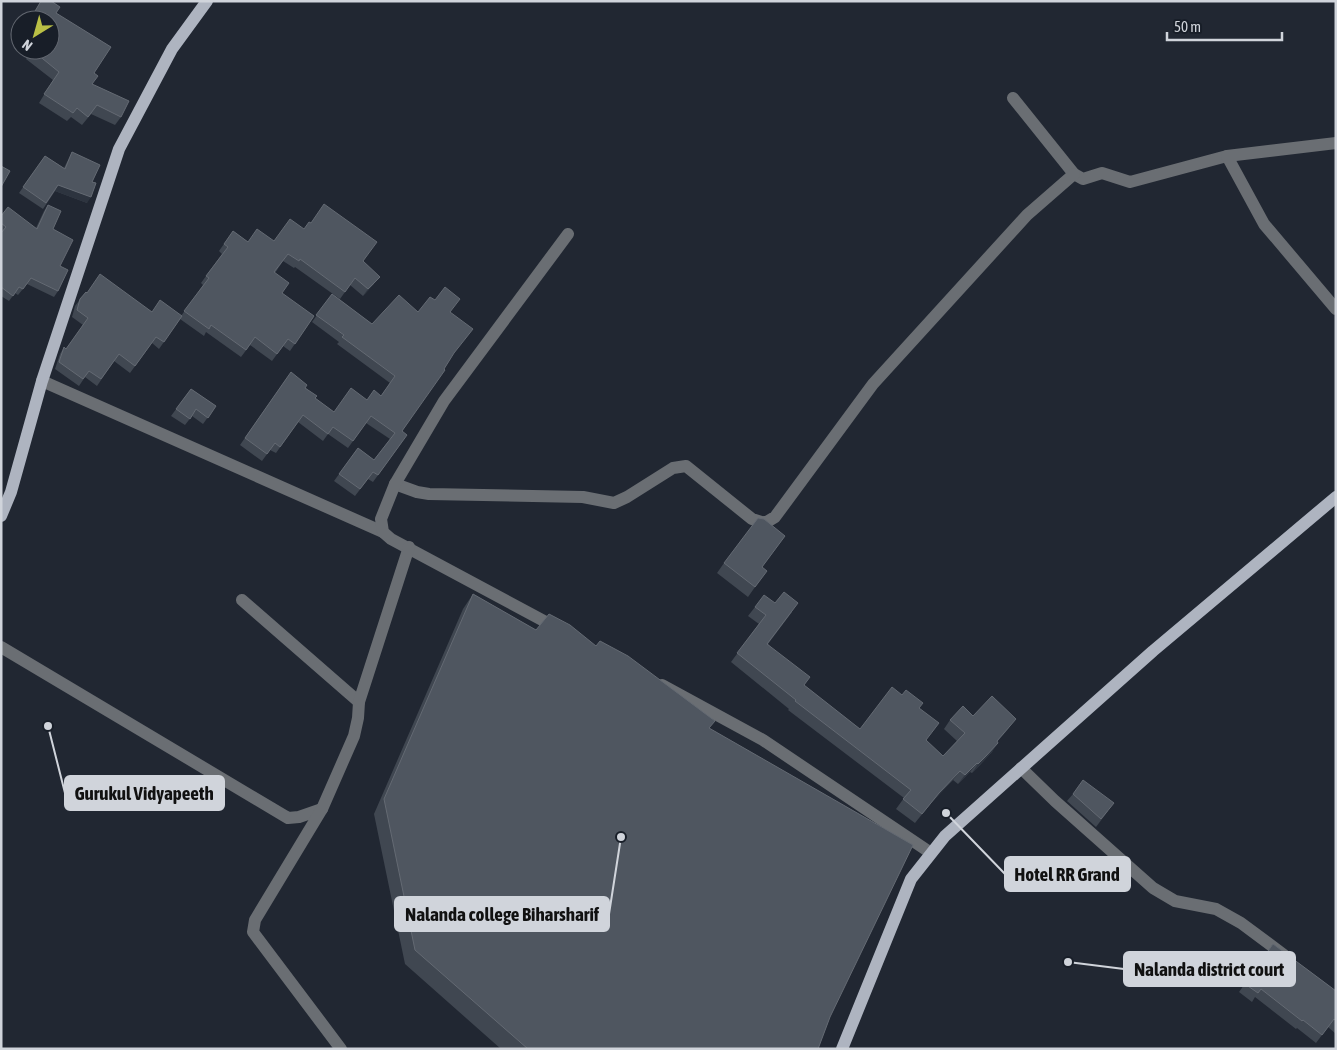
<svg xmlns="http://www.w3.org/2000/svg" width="1337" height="1050" font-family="'Asap Condensed',sans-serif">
  <rect width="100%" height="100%" fill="#212732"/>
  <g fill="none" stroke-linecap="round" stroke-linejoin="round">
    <!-- minor -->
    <g stroke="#6a6e73" stroke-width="12">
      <polyline points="1013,98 1074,174 1083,179 1102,173 1130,182 1227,156"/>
      <polyline points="1336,143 1227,156 1264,224 1336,309"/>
      <polyline points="42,381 383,532"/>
      <polyline points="395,484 417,492 429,494 583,497 614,503 627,497 673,468 686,466 752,519 765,523 775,517 873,384 1027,215 1074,174"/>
      <polyline points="242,600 359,702"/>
      <polyline points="557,628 391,539 383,532 381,519 395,484 444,401 568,234"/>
      <polyline points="1,647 288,818 299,817 322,809"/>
      <polyline points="662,685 763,740 931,853"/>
      <polyline points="1021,768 1055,801 1153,888 1175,901 1216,909 1241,923 1284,955"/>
      <polyline points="341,1049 253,932 255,920 322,809 354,736 358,718 359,702 409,547"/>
    </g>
    <!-- major -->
    <g stroke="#aeb4c0" stroke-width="12">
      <polyline points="1,516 11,492 42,381 119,149 172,49 207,1"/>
      <polyline points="842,1049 911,879 945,836 1153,651 1336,497"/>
    </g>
  </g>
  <!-- wall -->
  <g fill="#404751">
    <polygon points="41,1 51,1 56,13 94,73 92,84 121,117 115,125 91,114 82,125 71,117 67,121 39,103 53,80 26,59 32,50 50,50 50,20 29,20"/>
    <polygon points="72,152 92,182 87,203 55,191 43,209 19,193 45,156 64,168"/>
    <polygon points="48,205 60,266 58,291 54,297 27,284 18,295 15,293 9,301 1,296 1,233 2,232 1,232 1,216 36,228 44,211"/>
    <polygon points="304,229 363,262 374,284 363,296 350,285 340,299 295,267 294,268 283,261 275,273 282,294 314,316 290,351 283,346 272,361 250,345 241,357 206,332 204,336 180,319 159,349 152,343 130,373 114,361 97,386 85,377 79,386 55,369 60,354 64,347 66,349 83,325 72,317 75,306 86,292 152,312 181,316 203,285 201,283 222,254 219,251 233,231 248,242 274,241"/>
    <polygon points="332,294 372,324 418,312 450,312 451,358 402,431 402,442 373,482 368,479 355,496 334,481 358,448 374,460 390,439 366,423 348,448 328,434 323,441 298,422 276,453 270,450 262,461 240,445 291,372 315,398 334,412 367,400 381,396 390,383 337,344 339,342 312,322"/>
    <polygon points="191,389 216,406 203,424 192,416 185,425 171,416"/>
    <polygon points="785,536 762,567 760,580 748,597 717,573 724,563"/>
    <polygon points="473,594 536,630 596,646 709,728 830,1017 818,1049 501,1049 405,964 374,814 463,609"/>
    <polygon points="775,603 792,612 768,644 804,686 860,729 919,708 926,741 943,756 957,741 944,729 950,720 973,716 1009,728 997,742 992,752 980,765 972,773 970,772 958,784 953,780 932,802 915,823 896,809 904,798 788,710 789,709 731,662 759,624 748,616 755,607"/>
    <polygon points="1073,794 1108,811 1096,827 1067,801"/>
    <polygon points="1273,944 1336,991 1336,1034 1328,1027 1316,1043 1297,1028 1296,1029 1255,997 1252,1002 1239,992"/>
  </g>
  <!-- shaded-wall -->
  <g fill="#2d343f">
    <polygon points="58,185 91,197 87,203 55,191"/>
    <polygon points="380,277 374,284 363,296 368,289"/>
    <polygon points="1016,719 1009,728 990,750 997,741"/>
    <polygon points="998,743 992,752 972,773 978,764"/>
    <polygon points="977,763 970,772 958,784 965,775"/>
    <polygon points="960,771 953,780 932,802 915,823 939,793"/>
  </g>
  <!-- building -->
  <g fill="#4f5660" stroke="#646a73">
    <polygon points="41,1 51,1 60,7 56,13 111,47 94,73 98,76 92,84 129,101 121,117 97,105 88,117 77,108 73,113 44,94 59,72 32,50 50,50 50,20 41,20 42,18 34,13"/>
    <polygon points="72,152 100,165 92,182 96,183 91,197 58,185 46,203 23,187 45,156 65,169"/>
    <polygon points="1,166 10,171 1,187"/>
    <polygon points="324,204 377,242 363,261 380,277 368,289 355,278 345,292 300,259 299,261 288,254 274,272 289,283 282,293 314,316 295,344 288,339 277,354 255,337 246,350 211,325 209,329 184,311 209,278 206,276 228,247 224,244 233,231 248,242 257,229 274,241 290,219 304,229 309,222 311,223"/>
    <polygon points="48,205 61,211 53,229 73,240 60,266 68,270 58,291 31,278 23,289 19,287 13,296 1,287 1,233 6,227 1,223 1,216 8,207 37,229"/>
    <polygon points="100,274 152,312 160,300 182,316 164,342 156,337 135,366 119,354 101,379 89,371 83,379 59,362 64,347 66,349 88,318 77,310 80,299 86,292 87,293"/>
    <polygon points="445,287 460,299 450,312 473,329 454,353 444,369 445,370 402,431 407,435 378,475 373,472 360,489 339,474 358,448 374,460 395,433 371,416 353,441 333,427 328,434 303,415 280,447 275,443 267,454 245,438 291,372 307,385 305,388 317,396 315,398 334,412 351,388 367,400 374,390 381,396 395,376 342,337 344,335 316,315 332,294 372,324 399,295 418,312 430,297 435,300"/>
    <polygon points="191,389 216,406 208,418 196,409 190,419 176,409"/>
    <polygon points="758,518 764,519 785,536 762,567 767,571 755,587 724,563"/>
    <polygon points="784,592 798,603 767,644 810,677 804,685 860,729 892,687 902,695 906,690 923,703 919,708 939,723 926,740 943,756 965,733 950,720 963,706 973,716 992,696 1016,719 997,741 998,743 986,756 978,764 977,763 965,775 960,771 939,793 922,814 903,799 911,790 795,701 796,700 737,653 766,615 755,607 764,595 775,603"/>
    <polygon points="473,594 536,630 549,614 570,625 596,646 600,641 628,656 715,721 709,728 913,845 830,1017 818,1049 528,1049 415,950 384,799"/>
    <polygon points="1083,780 1114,803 1101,819 1073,794"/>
    <polygon points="1273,944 1336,991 1336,1021 1334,1019 1322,1035 1303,1020 1302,1021 1261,989 1258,993 1245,984"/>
  </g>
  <!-- callouts -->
  <path fill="none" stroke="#d0d4db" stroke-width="2" d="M48 726L65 793M946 813L1005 874M621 837L609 914M1068 962L1124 969"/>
  <g fill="#d0d4db" stroke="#181e28" stroke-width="2">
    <circle cx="48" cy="726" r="5"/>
    <circle cx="946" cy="813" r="5"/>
    <circle cx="621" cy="837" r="5"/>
    <circle cx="1068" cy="962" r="5"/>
  </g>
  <g fill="#d0d4db" stroke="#d0d4db" stroke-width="2">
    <rect x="65" y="776" width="159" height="34" rx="5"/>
    <rect x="1005" y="857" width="125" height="34" rx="5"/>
    <rect x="395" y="897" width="214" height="34" rx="5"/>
    <rect x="1124" y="952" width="171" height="34" rx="5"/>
  </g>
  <g font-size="19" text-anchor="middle" font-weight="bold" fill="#111">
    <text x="144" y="800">Gurukul Vidyapeeth</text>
    <text x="1067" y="881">Hotel RR Grand</text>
    <text x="502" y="921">Nalanda college Biharsharif</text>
    <text x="1209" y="976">Nalanda district court</text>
  </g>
  <!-- border -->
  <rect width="1337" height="1050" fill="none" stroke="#d0d4db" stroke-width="5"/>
  <!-- north arrow -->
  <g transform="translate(35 35) rotate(217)"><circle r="24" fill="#181e28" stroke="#626770"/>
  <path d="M0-4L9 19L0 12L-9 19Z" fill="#bac045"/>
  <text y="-8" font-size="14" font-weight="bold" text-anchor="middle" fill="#d0d4db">N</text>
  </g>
  <!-- scale -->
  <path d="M1167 32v8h115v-8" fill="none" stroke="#d0d4db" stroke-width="2.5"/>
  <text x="1174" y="32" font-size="15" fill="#d0d4db" stroke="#181e28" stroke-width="4" paint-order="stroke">50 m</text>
</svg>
